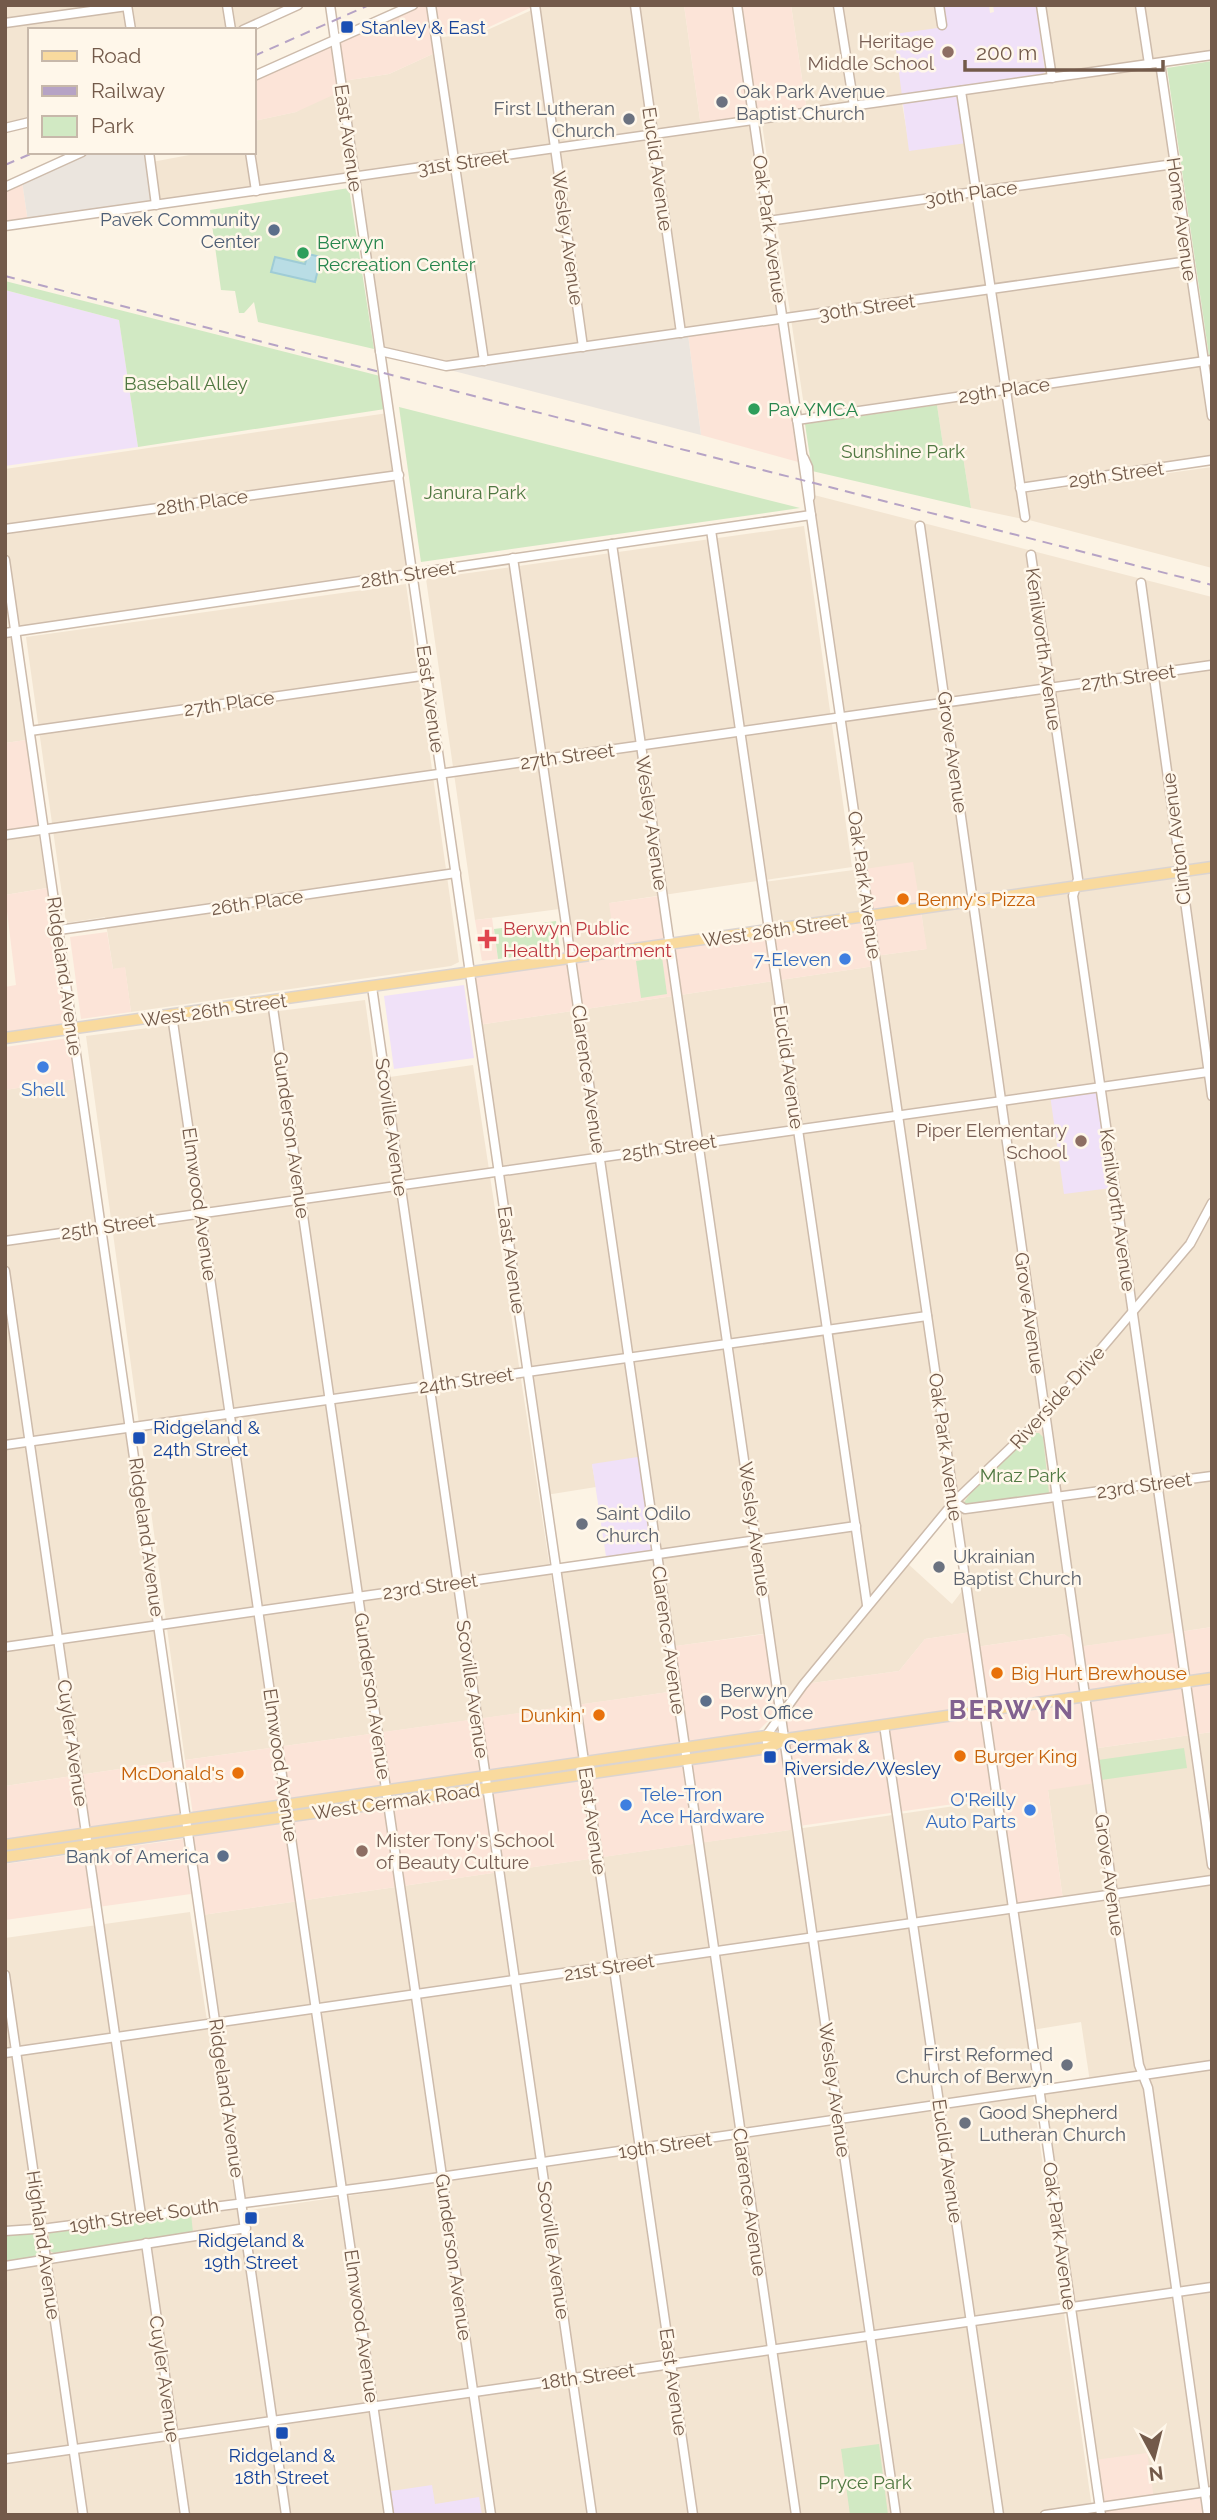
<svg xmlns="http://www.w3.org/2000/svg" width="1217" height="2520" font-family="Raleway,sans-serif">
  <rect width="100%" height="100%" fill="#fcf3e4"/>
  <!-- residential -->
  <g fill="#f3e5d2">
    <polygon points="5,5 126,5 129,30 30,30 30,120 5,126"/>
    <polygon points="129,5 295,5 240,30 132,30"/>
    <polygon points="536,5 684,5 701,127 557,147"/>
    <polygon points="791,5 944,5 947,25 903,97 807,112"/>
    <polygon points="1036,5 1139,5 1147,63 1047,77"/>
    <polygon points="1142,5 1212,5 1212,53 1150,62"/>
    <polygon points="534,9 554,147 455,161 437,38 485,31"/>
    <polygon points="437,52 452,162 158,203 152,162 205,152 254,152 254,121 296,112 343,81 389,74"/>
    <polygon points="1158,65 1201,363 1212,362 1212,459 1024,485 1010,385 805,413 762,124 902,103 910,151 960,95"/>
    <polygon points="751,123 780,316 447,364 382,349 357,178"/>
    <polygon points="1003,395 1023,519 971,508 962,450 944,452 937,405"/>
    <polygon points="388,413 411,572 16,628 5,552 5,469"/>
    <polygon points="1212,467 1212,568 1029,520 1026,493"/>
    <polygon points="810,494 1212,597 1212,865 920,907 864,869"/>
    <polygon points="804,526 852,867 610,903 615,946 574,952 567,908 475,920 426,579"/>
    <polygon points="406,584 459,962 451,966 131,1012 125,968 113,969 105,917 66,923 26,637"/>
    <polygon points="11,635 26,740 5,743 5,636"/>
    <polygon points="39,835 47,888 5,895 5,840"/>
    <polygon points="1212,868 1212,1474 1157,1482 1074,888"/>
    <polygon points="861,869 868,916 771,930 764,882"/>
    <polygon points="1073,888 1097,1087 898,1115 875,956 926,949 921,910"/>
    <polygon points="875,966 952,1501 906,1562 952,1604 965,1587 971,1632 925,1639 899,1671 805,1684 782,1711 770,1633 669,1647 676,1691 577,1705 558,1570 658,1555 592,1464 596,1487 546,1495 478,1025"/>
    <polygon points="365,1000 376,1079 473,1065 571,1706 185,1760 86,1036"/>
    <polygon points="74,1079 173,1761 5,1786 5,1090"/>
    <polygon points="1050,1095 1111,1188 1177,1633 1078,1647 1064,1634 976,1647 899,1116"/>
    <polygon points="1212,1477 1212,1627 1179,1632 1157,1484"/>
    <polygon points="1212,1732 1212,2064 1090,2082 1081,2022 1032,2030 1014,1907 1063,1900 1048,1790 1091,1749"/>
    <polygon points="996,1800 1038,2089 244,2201 202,1915"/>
    <polygon points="190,1912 237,2212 1033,2096 1093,2515 5,2515 5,1938"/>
    <polygon points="1212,2066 1212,2490 1153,2498 1094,2460 1040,2090"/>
  </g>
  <!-- commercial -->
  <g fill="#fce4d8">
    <polygon points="419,5 430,5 437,52 389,74 343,81 344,90 296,112 254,121 254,79"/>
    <polygon points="432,5 534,5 534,6 485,29 437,36"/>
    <polygon points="684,5 791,5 807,112 701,127"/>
    <polygon points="22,181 28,222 5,225 5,188"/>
    <polygon points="781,321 802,463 701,435 688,334"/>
    <polygon points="26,740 38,827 5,832 5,743"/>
    <polygon points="913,862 927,949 875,956 864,869"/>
    <polygon points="47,888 66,1023 5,1032 5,987 16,985 5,895"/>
    <polygon points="659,896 666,939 615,946 609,903"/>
    <polygon points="492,918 498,959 482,961 475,920"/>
    <polygon points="868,918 875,966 478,1025 471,974"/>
    <polygon points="107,932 113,969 125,967 131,1012 81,1019 70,937"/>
    <polygon points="69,1038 74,1079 5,1090 5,1047"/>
    <polygon points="1212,1627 1212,1732 1091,1749 1096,1783 1048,1790 1063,1900 1014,1907 976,1647 1064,1634 1077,1642 1078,1647"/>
    <polygon points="971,1632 983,1710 787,1737 783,1714 805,1684 899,1671 925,1639"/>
    <polygon points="766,1634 776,1706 768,1721 755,1734 689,1743 675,1646"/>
    <polygon points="676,1691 683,1744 193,1815 185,1760"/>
    <polygon points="983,1712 996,1798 799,1826 787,1740"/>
    <polygon points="785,1741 797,1829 202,1915 190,1832"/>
    <polygon points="173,1761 181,1816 5,1842 5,1786"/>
    <polygon points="183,1839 191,1894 5,1920 5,1864"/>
    <polygon points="1147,2453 1154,2498 1206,2491 1209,2515 1102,2515 1094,2460"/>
  </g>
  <!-- industrial -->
  <g fill="#ebe5de">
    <polygon points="86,152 147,152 154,204 28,222 22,181"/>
    <polygon points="688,334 701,435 446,369"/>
  </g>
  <!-- education -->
  <g fill="#f0e1f8">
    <polygon points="944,5 989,5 990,13 994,12 993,5 1036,5 1045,72 1041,75 958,87 967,143 909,151 894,34 945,27"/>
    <polygon points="5,290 119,320 138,447 5,466"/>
    <polygon points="464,985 474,1058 394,1069 384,996"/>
    <polygon points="1097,1088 1111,1188 1064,1194 1050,1095"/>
    <polygon points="644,1456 659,1555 607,1563 592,1464"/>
    <polygon points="432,2485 435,2504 479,2497 482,2515 394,2515 391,2491"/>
  </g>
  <!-- green -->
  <g fill="#d1e9c3">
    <polygon points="1212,61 1212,355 1209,356 1167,68"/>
    <polygon points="349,188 374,349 258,322 254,302 244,313 239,313 235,291 221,290 210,210"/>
    <polygon points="5,281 380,376 385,409 138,447 119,320 5,290"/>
    <polygon points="937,405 944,452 962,450 971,508 812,471 805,424"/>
    <polygon points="399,407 800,508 421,562"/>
    <polygon points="556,921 560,951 498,959 494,929"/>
    <polygon points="662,957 667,994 641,998 636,961"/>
    <polygon points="1034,1433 1039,1433 1043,1437 1049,1493 963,1504 976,1485"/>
    <polygon points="1184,1748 1187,1768 1101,1780 1098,1760"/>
    <polygon points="191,2213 193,2233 54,2253 50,2251 49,2233"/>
    <polygon points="36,2232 41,2254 39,2258 5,2263 5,2236"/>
    <polygon points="879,2444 888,2515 850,2515 841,2449"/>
  </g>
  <!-- water -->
  <polygon fill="#b9dde5" stroke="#9fccd6" stroke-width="2" points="308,254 321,257 315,282 271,272 275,257 305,264"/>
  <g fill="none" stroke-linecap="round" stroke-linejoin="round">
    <!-- minor casing -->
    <g stroke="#cdbbab" stroke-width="11">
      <g id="minor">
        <polyline points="127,5 131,30"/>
        <polyline points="227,5 231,30"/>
        <polyline points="330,5 693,2515"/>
        <polyline points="431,5 484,361"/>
        <polyline points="535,5 583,347"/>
        <polyline points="635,5 681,333"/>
        <polyline points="737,5 1101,2515"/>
        <polyline points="838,5 854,106"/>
        <polyline points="939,5 942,25"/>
        <polyline points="1041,5 1052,78"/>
        <polyline points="1140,5 1149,64"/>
        <polyline points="5,23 127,6"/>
        <polyline points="243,30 298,5"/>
        <polyline points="1160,63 1212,416"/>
        <polyline points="254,76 413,5"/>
        <polyline points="961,91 1025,517"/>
        <polyline points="5,128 30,122"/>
        <polyline points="149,152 156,205"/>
        <polyline points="250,152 256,191"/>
        <polyline points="5,187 82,152"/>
        <polyline points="768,221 1174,164"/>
        <polyline points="5,226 1212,55"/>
        <polyline points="380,351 446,366 1189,261"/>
        <polyline points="797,420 1212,360"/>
        <polyline points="804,458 808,467 810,497"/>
        <polyline points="1020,488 1212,460"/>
        <polyline points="920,526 1113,1894 1139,2065 1148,2088 1208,2515"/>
        <polyline points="5,529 399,475"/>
        <polyline points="711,530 867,1605"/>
        <polyline points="612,544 896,2515"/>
        <polyline points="1031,555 1078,879 1073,896 1212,1865"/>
        <polyline points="513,558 796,2515"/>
        <polyline points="5,560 286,2515"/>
        <polyline points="1141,583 1212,1096"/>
        <polyline points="5,633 811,515"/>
        <polyline points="30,731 428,675"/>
        <polyline points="5,835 1212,665"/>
        <polyline points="59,930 456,873"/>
        <polyline points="372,987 592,2515"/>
        <polyline points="272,1001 491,2515"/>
        <polyline points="172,1015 389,2515"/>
        <polyline points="5,1241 1208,1072"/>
        <polyline points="5,1271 141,2215"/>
        <polyline points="5,1445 927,1316"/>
        <polyline points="954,1502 965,1509 1212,1476"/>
        <polyline points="5,1647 856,1526"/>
        <polyline points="884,1725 999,2515"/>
        <polyline points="768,1748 766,1736 803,1685 954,1502 1044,1416 1140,1303 1190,1244 1212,1203"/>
        <polyline points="5,1975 83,2515"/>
        <polyline points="5,2053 1212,1880"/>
        <polyline points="5,2231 49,2228 392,2184 1212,2065"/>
        <polyline points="146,2243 185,2515"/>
        <polyline points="5,2266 246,2228"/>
        <polyline points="5,2459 1212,2287"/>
        <polyline points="1045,2515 1212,2491"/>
      </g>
    </g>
    <!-- major casing -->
    <g stroke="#dbd4d0" stroke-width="13">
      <g id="major">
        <polyline points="5,1038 1212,867"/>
        <polyline points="5,1845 766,1736 786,1739 1212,1678"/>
        <polyline points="5,1857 768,1748 786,1739"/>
      </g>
    </g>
    <!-- minor -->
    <use href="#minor" stroke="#fff" stroke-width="8"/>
    <!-- major -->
    <use href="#major" stroke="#f9da9e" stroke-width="10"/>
    <!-- rail -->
    <g stroke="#b6a3c5" stroke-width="2" stroke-dasharray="10 7" stroke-linecap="butt">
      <polyline points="254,56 369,5"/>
      <polyline points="5,165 35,152"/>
      <polyline points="5,276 1212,585"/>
    </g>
  </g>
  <!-- markers -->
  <g fill="#1a4fb4" stroke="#fff7ea" stroke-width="2.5">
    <rect x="340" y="20" width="14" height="14" rx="3.5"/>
    <rect x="132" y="1431" width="14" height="14" rx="3.5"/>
    <rect x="763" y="1750" width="14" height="14" rx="3.5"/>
    <rect x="244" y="2211" width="14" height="14" rx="3.5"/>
    <rect x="275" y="2426" width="14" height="14" rx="3.5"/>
  </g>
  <g fill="#8d6e63" stroke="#fff7ea" stroke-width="2.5">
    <circle cx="948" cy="52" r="7"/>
    <circle cx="1081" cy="1141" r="7"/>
    <circle cx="362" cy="1851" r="7"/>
  </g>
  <g fill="#6b7280" stroke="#fff7ea" stroke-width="2.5">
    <circle cx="722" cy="102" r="7"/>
    <circle cx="629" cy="119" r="7"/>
    <circle cx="582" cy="1524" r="7"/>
    <circle cx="939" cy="1567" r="7"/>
    <circle cx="1067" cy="2065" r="7"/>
    <circle cx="965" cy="2123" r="7"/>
  </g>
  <g fill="#5c6f8a" stroke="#fff7ea" stroke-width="2.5">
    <circle cx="274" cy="230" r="7"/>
    <circle cx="706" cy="1701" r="7"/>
    <circle cx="223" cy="1856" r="7"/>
  </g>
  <g fill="#2e9e5b" stroke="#fff7ea" stroke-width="2.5">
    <circle cx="303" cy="253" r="7"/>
    <circle cx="754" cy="409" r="7"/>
  </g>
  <g fill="#e8710a" stroke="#fff7ea" stroke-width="2.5">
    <circle cx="903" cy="899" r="7"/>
    <circle cx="997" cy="1673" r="7"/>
    <circle cx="599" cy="1715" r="7"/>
    <circle cx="960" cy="1756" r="7"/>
    <circle cx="238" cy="1773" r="7"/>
  </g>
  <path fill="#e0444e" stroke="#fff7ea" stroke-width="2.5" d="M483.5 928.5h7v7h7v7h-7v7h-7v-7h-7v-7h7z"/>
  <g fill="#3f7fe0" stroke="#fff7ea" stroke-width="2.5">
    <circle cx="845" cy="959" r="7"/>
    <circle cx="43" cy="1067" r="7"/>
    <circle cx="626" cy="1805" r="7"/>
    <circle cx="1030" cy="1810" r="7"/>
  </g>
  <g text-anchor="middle" stroke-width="5" stroke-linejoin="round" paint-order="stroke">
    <!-- transit labels -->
    <g font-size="19" fill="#164399" stroke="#fff7ea" text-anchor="start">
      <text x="361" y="34">Stanley &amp; East</text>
      <text x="153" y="1434">Ridgeland &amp;<tspan x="153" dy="22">24th Street</tspan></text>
      <text x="784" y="1753">Cermak &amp;<tspan x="784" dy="22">Riverside/Wesley</tspan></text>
      <text x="251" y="2247" text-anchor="middle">Ridgeland &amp;<tspan x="251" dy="22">19th Street</tspan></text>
      <text x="282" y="2462" text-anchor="middle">Ridgeland &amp;<tspan x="282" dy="22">18th Street</tspan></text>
    </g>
    <!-- education labels -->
    <g font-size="19" fill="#785e54" stroke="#fff7ea" text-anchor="end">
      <text x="934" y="48">Heritage<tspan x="934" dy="22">Middle School</tspan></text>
      <text x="1067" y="1137">Piper Elementary<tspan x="1067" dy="22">School</tspan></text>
      <text x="376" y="1847" text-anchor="start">Mister Tony's School<tspan x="376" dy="22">of Beauty Culture</tspan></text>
    </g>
    <!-- worship labels -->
    <g font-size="19" fill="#5b616d" stroke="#fff7ea" text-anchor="start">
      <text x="736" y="98">Oak Park Avenue<tspan x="736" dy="22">Baptist Church</tspan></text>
      <text x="615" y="115" text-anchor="end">First Lutheran<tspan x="615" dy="22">Church</tspan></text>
      <text x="596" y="1520">Saint Odilo<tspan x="596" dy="22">Church</tspan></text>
      <text x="953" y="1563">Ukrainian<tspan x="953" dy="22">Baptist Church</tspan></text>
      <text x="1053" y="2061" text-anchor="end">First Reformed<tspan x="1053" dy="22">Church of Berwyn</tspan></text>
      <text x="979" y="2119">Good Shepherd<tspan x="979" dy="22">Lutheran Church</tspan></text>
    </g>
    <!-- street labels -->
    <g font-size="19" fill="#735a4a" stroke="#fff7ea">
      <text transform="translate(349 138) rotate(82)" y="7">East Avenue</text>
      <text transform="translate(463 162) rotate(-8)" y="7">31st Street</text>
      <text transform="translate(658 169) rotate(82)" y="7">Euclid Avenue</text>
      <text transform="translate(971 193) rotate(-8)" y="7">30th Place</text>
      <text transform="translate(1182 219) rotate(82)" y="7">Home Avenue</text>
      <text transform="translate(770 229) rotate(82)" y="7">Oak Park Avenue</text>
      <text transform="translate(568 238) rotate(82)" y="7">Wesley Avenue</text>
      <text transform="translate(867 307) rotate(-8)" y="7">30th Street</text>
      <text transform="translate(1004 390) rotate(-8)" y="7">29th Place</text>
      <text transform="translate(1116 474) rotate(-8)" y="7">29th Street</text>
      <text transform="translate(202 502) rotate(-8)" y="7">28th Place</text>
      <text transform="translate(408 574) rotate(-9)" y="7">28th Street</text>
      <text transform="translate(1044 649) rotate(82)" y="7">Kenilworth Avenue</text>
      <text transform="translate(1128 677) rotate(-8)" y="7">27th Street</text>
      <text transform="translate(431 699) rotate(82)" y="7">East Avenue</text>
      <text transform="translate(229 703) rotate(-8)" y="7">27th Place</text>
      <text transform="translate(953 752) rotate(82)" y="7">Grove Avenue</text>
      <text transform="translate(567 756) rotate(-8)" y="7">27th Street</text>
      <text transform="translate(652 823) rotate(82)" y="7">Wesley Avenue</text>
      <text transform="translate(1176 839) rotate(-97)" y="7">Clinton Avenue</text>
      <text transform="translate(865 885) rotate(82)" y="7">Oak Park Avenue</text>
      <text transform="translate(257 902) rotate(-8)" y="7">26th Place</text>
      <text transform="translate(775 930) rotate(-8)" y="7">West 26th Street</text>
      <text transform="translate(65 976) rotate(82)" y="7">Ridgeland Avenue</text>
      <text transform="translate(214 1010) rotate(-8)" y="7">West 26th Street</text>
      <text transform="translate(789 1067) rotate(82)" y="7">Euclid Avenue</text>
      <text transform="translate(589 1079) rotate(82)" y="7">Clarence Avenue</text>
      <text transform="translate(392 1127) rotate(82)" y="7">Scoville Avenue</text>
      <text transform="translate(292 1135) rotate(82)" y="7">Gunderson Avenue</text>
      <text transform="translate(669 1147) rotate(-8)" y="7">25th Street</text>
      <text transform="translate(200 1204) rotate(82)" y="7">Elmwood Avenue</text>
      <text transform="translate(1118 1210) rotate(82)" y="7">Kenilworth Avenue</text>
      <text transform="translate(108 1226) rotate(-8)" y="7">25th Street</text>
      <text transform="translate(512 1260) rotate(82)" y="7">East Avenue</text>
      <text transform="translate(1030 1313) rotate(82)" y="7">Grove Avenue</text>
      <text transform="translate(466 1380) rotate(-8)" y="7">24th Street</text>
      <text transform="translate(1057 1397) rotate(-48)" y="7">Riverside Drive</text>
      <text transform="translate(946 1447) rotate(82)" y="7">Oak Park Avenue</text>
      <text transform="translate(1144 1485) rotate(-8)" y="7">23rd Street</text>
      <text transform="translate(755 1529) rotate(82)" y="7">Wesley Avenue</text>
      <text transform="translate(147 1537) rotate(82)" y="7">Ridgeland Avenue</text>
      <text transform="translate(430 1586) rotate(-8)" y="7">23rd Street</text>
      <text transform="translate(669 1640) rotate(82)" y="7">Clarence Avenue</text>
      <text transform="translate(473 1689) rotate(82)" y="7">Scoville Avenue</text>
      <text transform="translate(373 1696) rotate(82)" y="7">Gunderson Avenue</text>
      <text transform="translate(73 1743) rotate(82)" y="7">Cuyler Avenue</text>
      <text transform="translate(281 1765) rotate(82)" y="7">Elmwood Avenue</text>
      <text transform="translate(396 1801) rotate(-8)" y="7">West Cermak Road</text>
      <text transform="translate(593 1821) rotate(82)" y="7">East Avenue</text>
      <text transform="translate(1110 1875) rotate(82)" y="7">Grove Avenue</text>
      <text transform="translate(609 1967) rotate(-9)" y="7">21st Street</text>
      <text transform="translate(835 2090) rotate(82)" y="7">Wesley Avenue</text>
      <text transform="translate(227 2098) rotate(82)" y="7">Ridgeland Avenue</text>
      <text transform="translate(665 2145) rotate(-8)" y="7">19th Street</text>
      <text transform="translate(948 2161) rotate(82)" y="7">Euclid Avenue</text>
      <text transform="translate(750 2202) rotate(82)" y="7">Clarence Avenue</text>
      <text transform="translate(144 2215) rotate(-8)" y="7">19th Street South</text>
      <text transform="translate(1060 2236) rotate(82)" y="7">Oak Park Avenue</text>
      <text transform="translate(44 2245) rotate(82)" y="7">Highland Avenue</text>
      <text transform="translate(554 2250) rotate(82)" y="7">Scoville Avenue</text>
      <text transform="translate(454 2257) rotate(82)" y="7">Gunderson Avenue</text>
      <text transform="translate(362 2326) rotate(82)" y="7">Elmwood Avenue</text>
      <text transform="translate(588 2376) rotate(-8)" y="7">18th Street</text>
      <text transform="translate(165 2379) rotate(82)" y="7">Cuyler Avenue</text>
      <text transform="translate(674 2382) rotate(82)" y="7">East Avenue</text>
    </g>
    <!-- service labels -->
    <g font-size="19" fill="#4e5e75" stroke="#fff7ea" text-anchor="end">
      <text x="260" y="226">Pavek Community<tspan x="260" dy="22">Center</tspan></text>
      <text x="720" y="1697" text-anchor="start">Berwyn<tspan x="720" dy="22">Post Office</tspan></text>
      <text x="209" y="1863">Bank of America</text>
    </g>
    <!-- leisure labels -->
    <g font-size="19" fill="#27864d" stroke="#fff7ea" text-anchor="start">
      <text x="317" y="249">Berwyn<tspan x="317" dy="22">Recreation Center</tspan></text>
      <text x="768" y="416">Pav YMCA</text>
    </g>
    <!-- park labels -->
    <g font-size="19" fill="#507842" stroke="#fff7ea">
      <text x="186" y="390">Baseball Alley</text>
      <text x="903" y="458">Sunshine Park</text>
      <text x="475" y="499">Janura Park</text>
      <text x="1023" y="1482">Mraz Park</text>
      <text x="865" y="2489">Pryce Park</text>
    </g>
    <!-- food labels -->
    <g font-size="19" fill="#c56008" stroke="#fff7ea" text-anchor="start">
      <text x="917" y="906">Benny's Pizza</text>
      <text x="1011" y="1680">Big Hurt Brewhouse</text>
      <text x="585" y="1722" text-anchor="end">Dunkin'</text>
      <text x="974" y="1763">Burger King</text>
      <text x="224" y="1780" text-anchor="end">McDonald's</text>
    </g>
    <!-- health labels -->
    <g font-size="19" fill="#be3a42" stroke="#fff7ea" text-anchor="start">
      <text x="503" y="935">Berwyn Public<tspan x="503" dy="22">Health Department</tspan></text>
    </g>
    <!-- shop labels -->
    <g font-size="19" fill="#366cbe" stroke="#fff7ea" text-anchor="end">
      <text x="831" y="966">7-Eleven</text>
      <text x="43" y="1096" text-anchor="middle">Shell</text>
      <text x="640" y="1801" text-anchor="start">Tele-Tron<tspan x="640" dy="22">Ace Hardware</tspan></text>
      <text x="1016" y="1806">O'Reilly<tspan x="1016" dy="22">Auto Parts</tspan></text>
    </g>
    <!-- district labels -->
    <g font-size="26" font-weight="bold" letter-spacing="2" fill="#826290" stroke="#fff7ea">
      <text x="1012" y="1719">BERWYN</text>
    </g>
  </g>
  <!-- border -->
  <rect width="1217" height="2520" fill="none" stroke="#735a4a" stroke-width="14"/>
  <!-- legend -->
  <rect x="28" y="28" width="228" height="126" fill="#fff7ea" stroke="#c7b8aa" stroke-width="2"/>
  <rect x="42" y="51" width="35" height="10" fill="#f9da9e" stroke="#c7b8aa" stroke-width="2"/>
  <text x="91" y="63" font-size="21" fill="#735a4a">Road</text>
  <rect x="42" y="86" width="35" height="10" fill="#b6a3c5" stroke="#c7b8aa" stroke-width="2"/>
  <text x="91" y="98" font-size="21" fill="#735a4a">Railway</text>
  <rect x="42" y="116" width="35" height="21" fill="#d1e9c3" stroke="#c7b8aa" stroke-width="2"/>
  <text x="91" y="133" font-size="21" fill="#735a4a">Park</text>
  <!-- north arrow -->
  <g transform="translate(1154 2457) rotate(173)" stroke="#fff7ea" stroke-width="5" paint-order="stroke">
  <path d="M0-5L12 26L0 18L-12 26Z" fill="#735a4a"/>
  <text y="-10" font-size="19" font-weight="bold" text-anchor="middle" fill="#735a4a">N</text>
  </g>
  <!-- scale -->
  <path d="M965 60v10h198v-10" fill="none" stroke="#735a4a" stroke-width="3.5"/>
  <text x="976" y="60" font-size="21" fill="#735a4a" stroke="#fff7ea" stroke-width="5" paint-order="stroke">200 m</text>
</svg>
